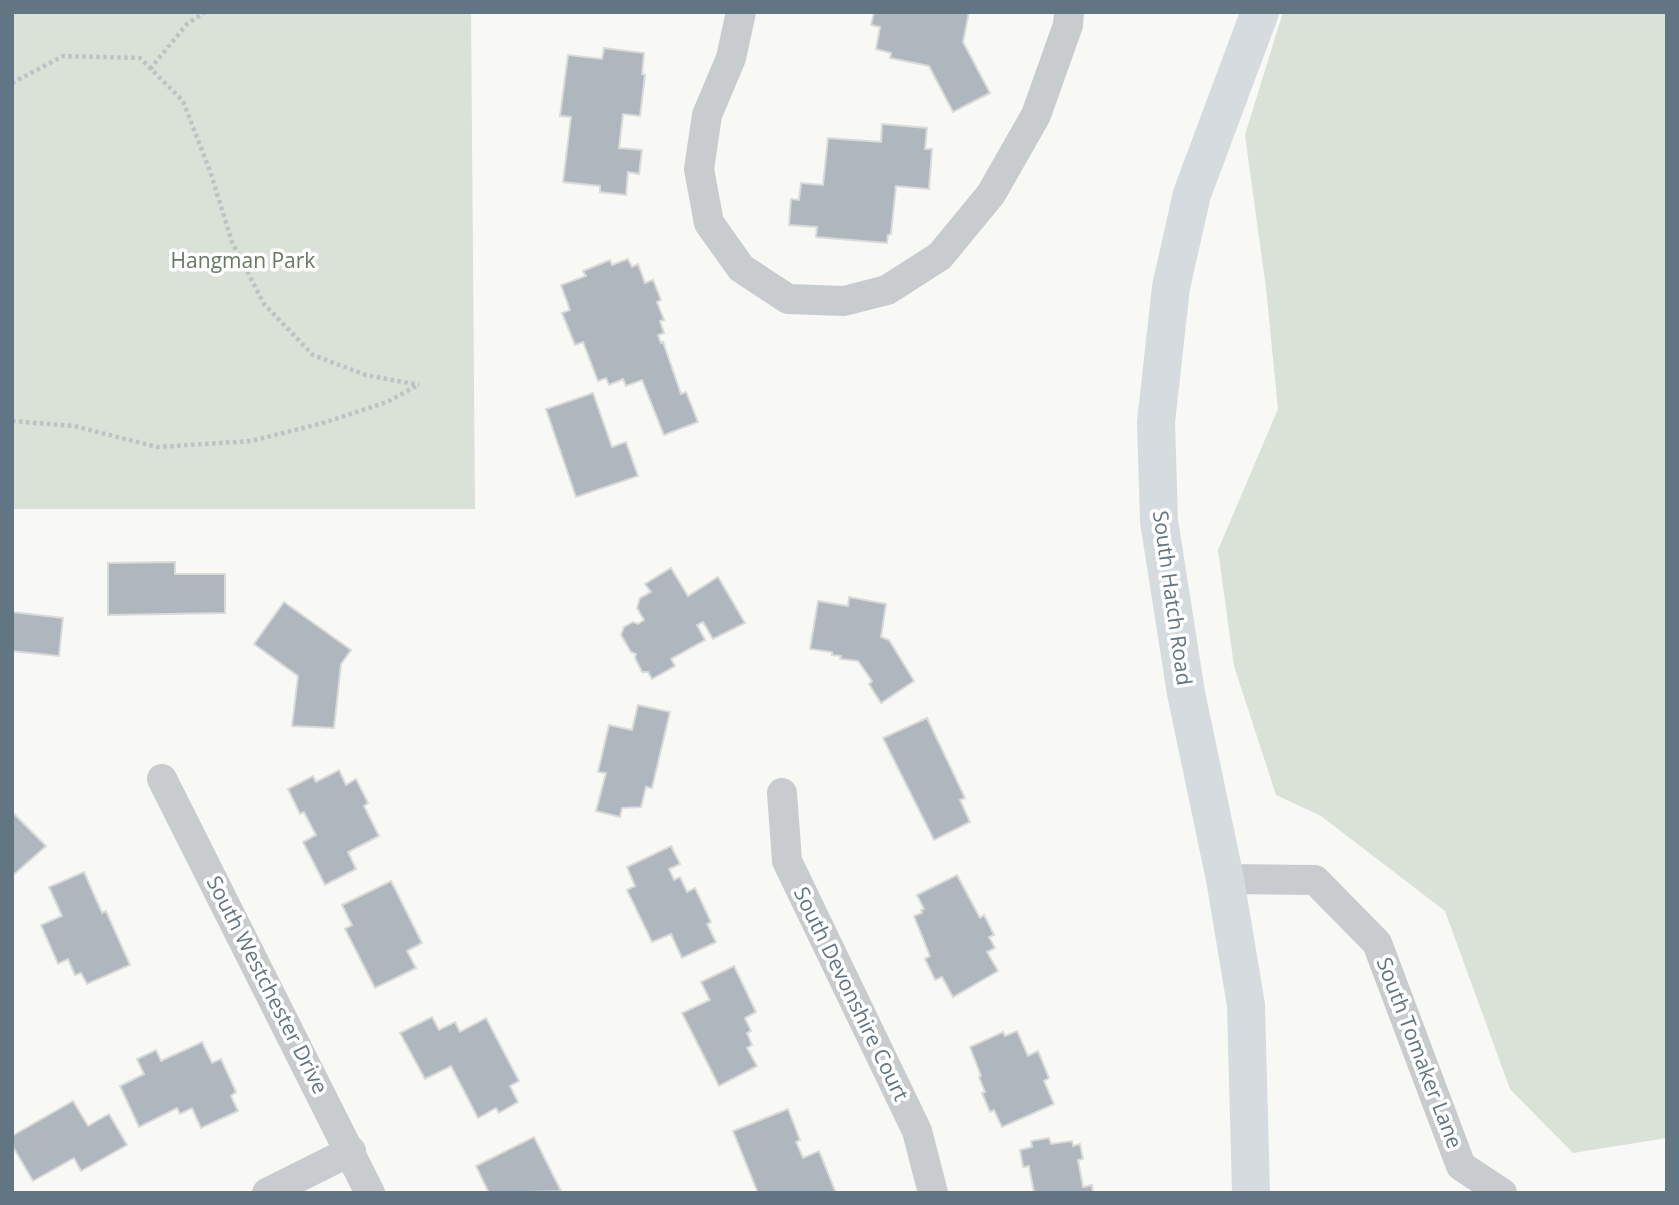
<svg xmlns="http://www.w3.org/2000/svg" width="1679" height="1205" font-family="'Open Sans',sans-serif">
  <rect width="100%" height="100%" fill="#f8f8f5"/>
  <!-- green -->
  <g fill="#dae1d6">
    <polygon points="12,12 471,12 475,509 12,509"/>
    <polygon points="1283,12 1667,12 1667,1138 1573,1153 1510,1089 1445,911 1321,816 1276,795 1234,666 1218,550 1278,409 1266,288 1245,135"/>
  </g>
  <!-- building -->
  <g fill="#aeb7bd" stroke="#dadad8" stroke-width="2">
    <polygon points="874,12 969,12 963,42 990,93 953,112 929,66 890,58 891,53 876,49 880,27 871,25"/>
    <polygon points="604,48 644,53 642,74 645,75 640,116 623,114 619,148 642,150 639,174 628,172 626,195 600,192 600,186 563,182 571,117 560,116 568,55 602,59"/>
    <polygon points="882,124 927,128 925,149 932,149 929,189 896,186 891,234 888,235 887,243 816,237 817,227 789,225 791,199 799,200 801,183 823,185 828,138 881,142"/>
    <polygon points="628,259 632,267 638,264 645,283 653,280 661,300 657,302 664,320 660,321 664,333 658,335 661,343 663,342 681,394 686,392 698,422 664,435 642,380 626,386 623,379 609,385 606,378 598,381 583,342 575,345 562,313 570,310 561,285 586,276 583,271 610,260 612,265"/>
    <polygon points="593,393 612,447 626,442 638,476 576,497 546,409"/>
    <polygon points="175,562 175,574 225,574 225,613 108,615 108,563"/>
    <polygon points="671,568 688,596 718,577 745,623 713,639 703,622 697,625 705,640 671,659 675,666 652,679 648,672 642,672 635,658 636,654 631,652 621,635 624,627 633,622 638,624 644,620 637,608 640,598 651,592 645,584"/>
    <polygon points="849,597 886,604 881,637 889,640 914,681 881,703 869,684 872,681 858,661 840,659 841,656 832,655 832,652 810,649 818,601 848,606"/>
    <polygon points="284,602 351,650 341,664 334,728 292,726 298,676 254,644"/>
    <polygon points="12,612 63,618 59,656 12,651"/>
    <polygon points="638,705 670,712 652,788 646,787 641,807 622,808 620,817 596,811 606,773 598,772 609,725 632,730"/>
    <polygon points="927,718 965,798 960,800 970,822 934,840 883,738"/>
    <polygon points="339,770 346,785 356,779 368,803 364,806 379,836 348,852 356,869 325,885 303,842 316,835 304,812 300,814 288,789 313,776 316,782"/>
    <polygon points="12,812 46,846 12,876"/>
    <polygon points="671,846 680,864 669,869 674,880 680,877 687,892 695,888 711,922 707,924 716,942 682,958 671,934 652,942 627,890 635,886 627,867"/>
    <polygon points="84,872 102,913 106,911 130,965 87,984 81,973 75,975 68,959 58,964 41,925 62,916 49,887"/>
    <polygon points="957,875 980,918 984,915 994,935 989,937 995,948 987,952 998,971 953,997 942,977 935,980 925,959 930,956 914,916 922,913 921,910 924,909 917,895"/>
    <polygon points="391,881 422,943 407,951 416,968 375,988 345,929 352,925 342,905"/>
    <polygon points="734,966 756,1012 745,1018 751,1031 747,1033 752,1045 747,1048 757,1066 719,1086 682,1013 710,1000 701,982"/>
    <polygon points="432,1017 439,1030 455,1022 460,1032 486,1018 519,1081 510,1086 518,1102 499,1113 496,1108 478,1118 451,1066 425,1079 400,1033"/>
    <polygon points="1017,1031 1028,1056 1038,1051 1049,1078 1044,1081 1054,1104 1002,1127 994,1110 990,1112 982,1093 985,1092 979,1077 981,1076 970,1047 1003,1032 1005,1036"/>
    <polygon points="202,1042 212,1063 221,1059 236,1092 231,1096 238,1111 201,1128 192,1108 180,1114 177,1108 139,1127 120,1086 144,1074 137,1059 156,1050 161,1061"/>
    <polygon points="73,1101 88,1126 109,1114 127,1145 81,1171 74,1158 33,1181 12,1145 12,1136"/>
    <polygon points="788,1109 800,1140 796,1142 803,1158 819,1151 836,1193 758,1193 733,1131"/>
    <polygon points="534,1137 561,1191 489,1193 476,1166"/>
    <polygon points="1049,1138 1051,1144 1072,1141 1073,1146 1080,1144 1083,1159 1078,1160 1083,1187 1092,1185 1093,1193 1034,1193 1029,1166 1023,1167 1020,1150 1032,1147 1031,1141"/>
  </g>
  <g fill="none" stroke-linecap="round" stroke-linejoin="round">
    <!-- path -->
    <g stroke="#bfc2c4" stroke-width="4.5" stroke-dasharray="3.5 3.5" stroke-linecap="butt">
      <polyline points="150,69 187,24 205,12"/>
      <polyline points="12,83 63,56 140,58 183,101 210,171 232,242 264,304 313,355 366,375 419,385"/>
      <polyline points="12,421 74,426 157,447 251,441 323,423 387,402 418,385"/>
    </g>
    <!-- street -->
    <g stroke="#c8cccf" stroke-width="30">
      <polyline points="741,12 731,58 707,115 699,169 709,223 741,268 788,299 844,301 887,290 940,256 991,194 1036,115 1068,25 1069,12"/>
      <polyline points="162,779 370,1193"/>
      <polyline points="782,793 787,861 917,1131 933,1193"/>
      <polyline points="1225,879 1315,880 1377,943 1461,1166 1502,1193"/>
      <polyline points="267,1193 351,1151"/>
    </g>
    <!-- secondary -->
    <polyline stroke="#d6dbdf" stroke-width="38" points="1251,1193 1246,1005 1225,879 1186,693 1159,521 1156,422 1171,287 1192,194 1260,12"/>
  </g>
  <g text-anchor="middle" stroke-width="7" stroke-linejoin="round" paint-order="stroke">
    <!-- park labels -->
    <g font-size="21" fill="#667a60" stroke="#fff">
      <text x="243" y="268">Hangman Park</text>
    </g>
    <!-- street labels -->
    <g font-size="21" fill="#617583" stroke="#fff">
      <text transform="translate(1172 598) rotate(82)" y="7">South Hatch Road</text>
      <text transform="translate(267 985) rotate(63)" y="7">South Westchester Drive</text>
      <text transform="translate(851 994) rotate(64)" y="7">South Devonshire Court</text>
      <text transform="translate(1419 1053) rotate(69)" y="7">South Tomaker Lane</text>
    </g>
  </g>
  <!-- border -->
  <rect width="1679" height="1205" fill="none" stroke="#617583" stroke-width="28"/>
</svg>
